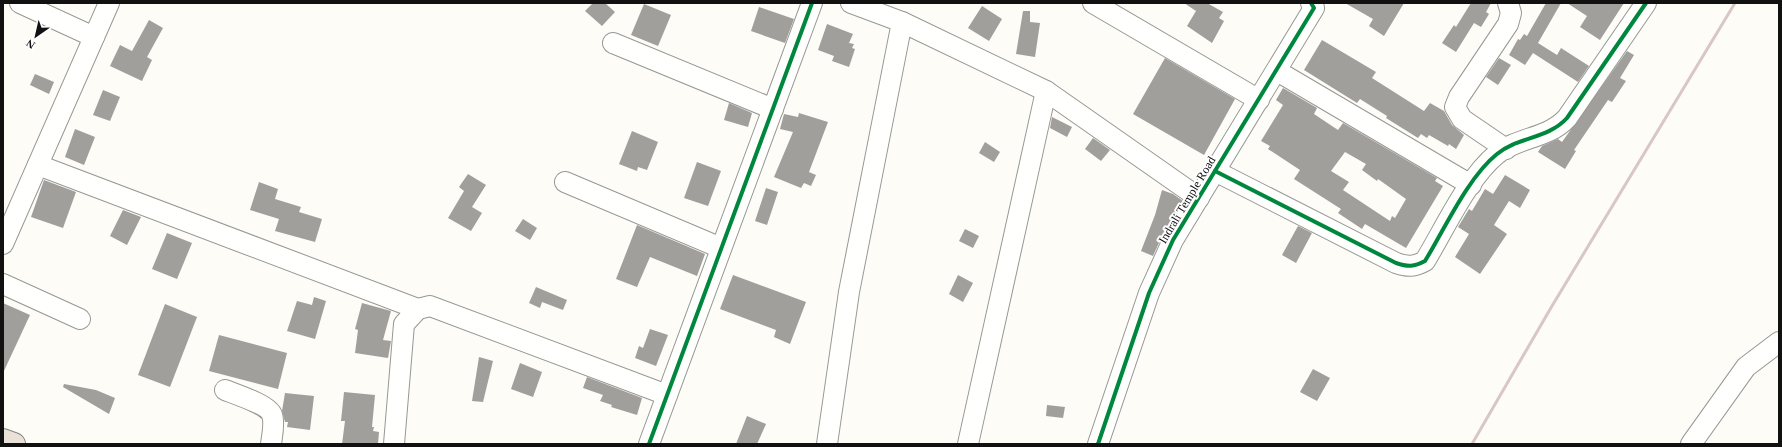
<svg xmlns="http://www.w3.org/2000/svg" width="1782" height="447" font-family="'Times New Roman',serif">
  <rect width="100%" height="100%" fill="#fdfcf7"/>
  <!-- building -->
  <g fill="#a19f9c" fill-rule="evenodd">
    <polygon points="593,3 605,3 615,12 602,26 585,11"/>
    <polygon points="1184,3 1207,3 1223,12 1219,18 1224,21 1212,43 1187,26 1196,11"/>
    <polygon points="1345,3 1404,3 1384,36 1369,26 1373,19"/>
    <polygon points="1471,3 1491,3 1486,12 1489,14 1481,27 1474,23 1456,52 1442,43 1454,25 1456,27"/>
    <polygon points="1546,3 1561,3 1538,43 1557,55 1561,48 1589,66 1578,82 1533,53 1525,65 1509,55 1518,39 1520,40 1524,34 1527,36"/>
    <polygon points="1567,3 1624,3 1600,40 1580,27 1587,16"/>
    <polygon points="644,4 671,15 658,46 631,35"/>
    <polygon points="982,6 1002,19 989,41 968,28"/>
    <polygon points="759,7 794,19 785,43 751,31"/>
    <polygon points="1023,11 1030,11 1030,22 1040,23 1035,57 1016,54"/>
    <polygon points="149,20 163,28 147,57 152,60 142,81 110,66 120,45 132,51"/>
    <polygon points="827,24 853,34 849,43 854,44 852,48 855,49 849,67 832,61 834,56 818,50"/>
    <polygon points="1322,40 1376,72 1372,78 1424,111 1430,103 1444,111 1452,125 1464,135 1456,149 1449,144 1448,146 1429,135 1427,138 1421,134 1418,138 1386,118 1387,116 1360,99 1357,103 1304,70"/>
    <polygon points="1627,51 1634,55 1620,78 1626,81 1612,102 1608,100 1574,150 1576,151 1565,169 1538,152 1542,146 1558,139 1562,142"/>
    <polygon points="1165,58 1235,99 1204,155 1133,114"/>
    <polygon points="1499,58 1511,65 1498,85 1486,77"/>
    <polygon points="35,74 54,82 49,94 30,85"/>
    <path d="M1283 88 1317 108 1314 114 1338 130 1343 123 1437 178 1435 181 1443 186 1406 248 1365 224 1362 229 1338 213 1341 209 1294 179 1300 170 1268 149 1270 146 1261 141 1283 105 1276 100ZM1345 152 1366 164 1362 170 1377 181 1378 179 1406 199 1395 218 1392 216 1390 221 1343 190 1349 182 1331 171Z"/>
    <polygon points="103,90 120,97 110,121 93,115"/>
    <polygon points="729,103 752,113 748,127 724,120"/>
    <polygon points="799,113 828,122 809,172 816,175 811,186 804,183 801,188 774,177 793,132 780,129 784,114 798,117"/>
    <polygon points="1052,117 1072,127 1067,137 1050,128"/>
    <polygon points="75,129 95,137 84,165 65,157"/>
    <polygon points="632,131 658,142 647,170 638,167 637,171 619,164"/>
    <polygon points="1093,138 1110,150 1101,161 1085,149"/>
    <polygon points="985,142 1000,152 994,162 979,153"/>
    <polygon points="697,162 721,171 708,206 684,198"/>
    <polygon points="468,174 486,185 472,207 482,213 471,231 448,218 464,191 459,187"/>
    <polygon points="1505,175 1530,190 1520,208 1509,201 1494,225 1507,234 1480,274 1455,257 1469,234 1458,227 1469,209 1472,211 1485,189 1493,194"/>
    <polygon points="44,180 76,192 63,228 31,217"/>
    <polygon points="259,182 278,189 275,199 301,207 299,212 322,219 315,242 275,231 279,219 250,210"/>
    <polygon points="766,188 778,192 767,225 755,221"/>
    <polygon points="1162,190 1173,194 1183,201 1163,234 1153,256 1141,251 1155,215"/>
    <polygon points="123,210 141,217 127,245 110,236"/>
    <polygon points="523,219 537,228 530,240 515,231"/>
    <polygon points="637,225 705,254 697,276 650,257 637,287 616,279"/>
    <polygon points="1298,226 1312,233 1296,263 1282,255"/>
    <polygon points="965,229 979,236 973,248 959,241"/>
    <polygon points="167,233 192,243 177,279 152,269"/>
    <polygon points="733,275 806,302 790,344 774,337 776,330 720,309"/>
    <polygon points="958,275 973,283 963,302 949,294"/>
    <polygon points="536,287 567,300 563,310 542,302 540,308 529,303"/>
    <polygon points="314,297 326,301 315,339 287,331 297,301 312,305"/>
    <polygon points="3,303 30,315 3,373"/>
    <polygon points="362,303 391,311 383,340 391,341 388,358 355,353 358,330 355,329"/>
    <polygon points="165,304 197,317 170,387 138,375"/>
    <polygon points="650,329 668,335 656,366 635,358 639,346 643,348"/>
    <polygon points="219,335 287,353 278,389 209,371"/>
    <polygon points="479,357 493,361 483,402 472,401"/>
    <polygon points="520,363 542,372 533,397 511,389"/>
    <polygon points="1313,369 1330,378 1317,401 1300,392"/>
    <polygon points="587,377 642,398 637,415 611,407 612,405 600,401 603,395 583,388"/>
    <polygon points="64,384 96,390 115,398 109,414 63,387"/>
    <polygon points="344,392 375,395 372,427 374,427 373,431 379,432 378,444 342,444 345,421 341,421"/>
    <polygon points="285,393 314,396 310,430 287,427 288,422 285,422 282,411"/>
    <polygon points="1047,405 1065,407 1063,418 1046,416"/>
    <polygon points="747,416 766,424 757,444 736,444"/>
  </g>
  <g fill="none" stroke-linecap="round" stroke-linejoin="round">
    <!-- minor casing -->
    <g stroke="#979795" stroke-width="22">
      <g id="minor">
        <polyline points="20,3 94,37"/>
        <polyline points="851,3 902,22 1046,91 1199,198"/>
        <polyline points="1093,3 1259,100"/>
        <polyline points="613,43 773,109"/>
        <polyline points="1277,71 1471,185"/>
        <polyline points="1506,149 1462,119 1455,107 1459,97 1508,24 1511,13 1508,3"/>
        <polyline points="38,165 418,309"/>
        <path d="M1215 171 1396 263C1408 267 1414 267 1425 261 1444 230 1468 177 1497 154 1517 137 1548 139 1567 118L1646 3"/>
        <polyline points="565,182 721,248"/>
        <polyline points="3,244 109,3"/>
        <polyline points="3,284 80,319"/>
        <path d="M225 390C235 394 269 405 272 415 275 423 272 436 271 444"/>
        <polyline points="394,444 404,324 418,309 430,306 667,395"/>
        <polyline points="649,444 812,3"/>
        <polyline points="827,444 849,292 902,22"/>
        <polyline points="968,444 1046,91"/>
        <polyline points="1098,444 1149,293 1173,240 1314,8 1311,3"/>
        <polyline points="1691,444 1746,367 1779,342"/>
      </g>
    </g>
    <!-- highway casing -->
    <g stroke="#858482" stroke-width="24">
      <polyline id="highway" points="3,440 14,444"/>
    </g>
    <!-- minor -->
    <use href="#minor" stroke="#fffffe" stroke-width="20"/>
    <!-- highway -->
    <use href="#highway" stroke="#eae1d8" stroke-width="22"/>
    <!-- rail -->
    <polyline stroke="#d9c6c7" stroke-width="3" points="1472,444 1552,306 1735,3"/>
    <!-- cycleway casing -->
    <g stroke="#fff" stroke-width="6">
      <g id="cycleway">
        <path d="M1215 171 1396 263C1408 267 1414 267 1425 261 1444 230 1468 177 1497 154 1517 137 1548 139 1567 118L1646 3"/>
        <polyline points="649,444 812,3"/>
        <polyline points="1098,444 1149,293 1173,240 1314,8 1311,3"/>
      </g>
    </g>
    <!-- cycleway -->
    <use href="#cycleway" stroke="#00873e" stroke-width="4"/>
  </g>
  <g text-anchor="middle" stroke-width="4" stroke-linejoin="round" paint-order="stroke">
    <!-- street labels -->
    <g font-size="12" fill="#111" stroke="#fff">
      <text transform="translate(1187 200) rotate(-59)" y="4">Indrali Temple Road</text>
    </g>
  </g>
  <!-- border -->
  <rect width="1782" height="447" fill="none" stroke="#111111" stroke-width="8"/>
  <!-- north arrow -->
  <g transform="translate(36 36) rotate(214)" stroke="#ffffff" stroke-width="3" paint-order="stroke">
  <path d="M0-3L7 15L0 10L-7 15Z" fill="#111111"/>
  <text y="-6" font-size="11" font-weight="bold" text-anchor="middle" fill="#111111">N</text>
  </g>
</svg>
